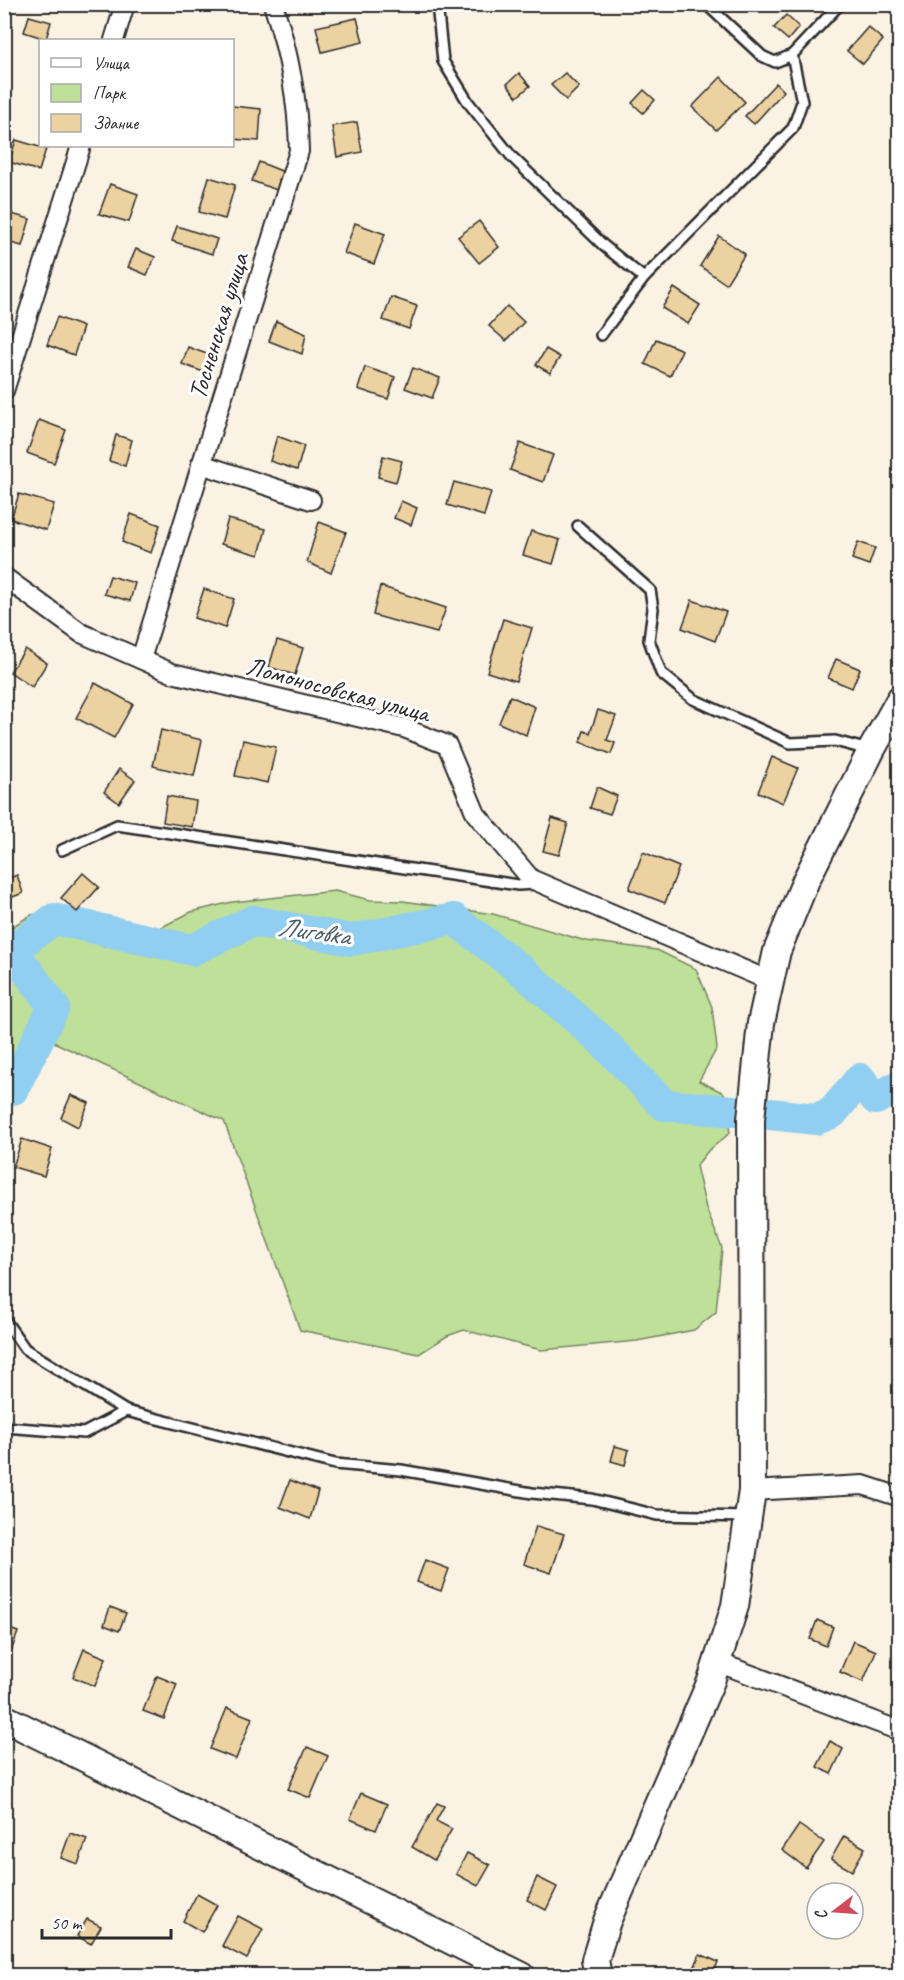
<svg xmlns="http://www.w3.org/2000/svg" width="904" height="1980" font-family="Caveat,sans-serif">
  <rect width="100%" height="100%" fill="#faf2e3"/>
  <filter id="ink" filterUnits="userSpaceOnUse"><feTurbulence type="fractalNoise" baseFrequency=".0167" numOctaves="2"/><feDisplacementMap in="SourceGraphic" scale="12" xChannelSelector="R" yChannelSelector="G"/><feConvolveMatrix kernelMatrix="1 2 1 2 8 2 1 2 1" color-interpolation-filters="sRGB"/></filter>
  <g filter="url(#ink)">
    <!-- green -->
    <polygon fill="#bfe098" stroke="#758662" stroke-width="1.5" points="335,891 370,900 403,901 493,914 586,941 657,950 696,969 712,1007 717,1048 699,1081 724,1093 730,1133 708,1151 696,1166 706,1208 722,1248 716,1312 694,1330 637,1341 541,1350 464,1330 447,1336 419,1354 300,1330 224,1121 32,1032 5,1077 5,931 31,915 38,914 104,946 129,944 191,912 232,902"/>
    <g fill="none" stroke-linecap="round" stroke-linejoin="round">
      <!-- river -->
      <g stroke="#90cff1" stroke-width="32">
        <polyline points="4,1090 13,1089 54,1007 12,950 54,919 192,950 253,921 352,940 454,919 522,971 602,1041 664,1105 733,1111"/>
        <polyline points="770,1114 816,1119 832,1113 860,1079 876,1099 900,1085"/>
      </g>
    </g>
    <!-- building -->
    <g fill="#edd2a1" stroke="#2b2b2b" stroke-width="1.5">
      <polygon points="786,15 799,27 788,40 774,28"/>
      <polygon points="29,16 51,22 46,39 24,32"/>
      <polygon points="357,18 363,42 322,52 316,27"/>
      <polygon points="868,27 883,40 863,64 847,51"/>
      <polygon points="519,73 530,86 517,97 507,84"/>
      <polygon points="565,73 579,87 566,100 551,85"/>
      <polygon points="721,77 745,102 716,130 692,107"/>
      <polygon points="776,83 784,91 754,124 745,116"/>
      <polygon points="644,90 655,100 643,113 632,103"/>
      <polygon points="232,106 261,109 259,141 232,139"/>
      <polygon points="357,122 362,152 337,157 332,126"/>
      <polygon points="16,140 46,149 39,171 9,162"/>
      <polygon points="259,162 284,172 277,190 252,181"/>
      <polygon points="209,177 235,185 225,219 199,212"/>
      <polygon points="110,184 138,194 129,222 99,214"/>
      <polygon points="4,212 30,219 22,246 4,241"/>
      <polygon points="479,221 499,247 479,263 458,237"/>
      <polygon points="355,223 385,234 374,264 344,253"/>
      <polygon points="177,226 217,239 212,254 172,241"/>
      <polygon points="719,236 745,254 726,284 700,266"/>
      <polygon points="136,249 155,257 147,275 128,267"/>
      <polygon points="674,288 700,305 688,324 662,308"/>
      <polygon points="391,297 417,306 409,329 383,320"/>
      <polygon points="507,306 524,322 506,341 489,326"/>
      <polygon points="57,317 83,327 74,355 47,345"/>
      <polygon points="276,321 306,334 302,354 269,341"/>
      <polygon points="656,339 682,350 670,376 645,364"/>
      <polygon points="188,347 212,356 206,373 182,364"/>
      <polygon points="546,349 560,357 550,373 536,365"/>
      <polygon points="365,367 395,377 388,399 358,389"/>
      <polygon points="413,368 440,378 432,398 405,388"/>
      <polygon points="39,420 66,430 54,463 27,453"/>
      <polygon points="116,435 132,440 125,466 109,461"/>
      <polygon points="277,436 304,446 297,470 270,461"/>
      <polygon points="520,443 553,455 543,482 510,470"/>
      <polygon points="383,456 402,461 396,482 378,477"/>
      <polygon points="454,482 491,492 484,516 447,505"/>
      <polygon points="19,494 54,504 46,530 11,519"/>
      <polygon points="401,501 417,508 411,525 394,518"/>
      <polygon points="131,514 160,525 151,553 122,542"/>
      <polygon points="228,519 266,529 259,555 221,544"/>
      <polygon points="319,522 346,532 331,573 307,562"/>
      <polygon points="531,531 560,540 553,564 523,555"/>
      <polygon points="858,542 875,548 869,565 852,559"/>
      <polygon points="110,576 135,583 130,601 104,594"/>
      <polygon points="380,586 446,608 437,633 373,615"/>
      <polygon points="204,589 234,599 225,628 194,618"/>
      <polygon points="692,600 726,612 715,641 682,628"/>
      <polygon points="503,619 532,628 516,681 487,672"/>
      <polygon points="277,640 303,648 295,675 269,667"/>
      <polygon points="25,649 47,663 32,687 10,672"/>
      <polygon points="836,659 860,669 852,688 828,678"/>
      <polygon points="95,683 133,704 114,738 76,718"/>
      <polygon points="510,696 535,707 526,735 499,723"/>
      <polygon points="598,710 616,716 607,740 615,743 611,754 580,742 584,731 590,733"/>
      <polygon points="161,730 202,740 194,776 153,766"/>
      <polygon points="243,740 276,747 268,783 235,776"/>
      <polygon points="772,757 798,768 783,803 758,792"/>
      <polygon points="119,769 135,780 119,803 104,792"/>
      <polygon points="597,787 617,796 610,814 590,808"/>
      <polygon points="167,796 196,801 192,827 163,822"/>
      <polygon points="552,818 568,823 559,855 543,851"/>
      <polygon points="643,852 679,867 665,903 629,889"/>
      <polygon points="83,873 99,887 77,912 61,898"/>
      <polygon points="17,875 23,893 5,900 4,880"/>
      <polygon points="71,1095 89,1103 78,1127 61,1118"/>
      <polygon points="22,1139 52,1149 44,1176 13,1167"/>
      <polygon points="615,1446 629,1450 625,1465 611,1461"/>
      <polygon points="290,1480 318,1491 310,1519 280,1507"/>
      <polygon points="536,1526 564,1534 551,1573 524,1564"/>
      <polygon points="425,1560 449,1569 441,1591 417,1582"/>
      <polygon points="110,1607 126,1613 119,1631 104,1625"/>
      <polygon points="817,1620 833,1627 826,1646 810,1639"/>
      <polygon points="4,1627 18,1632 12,1649 4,1646"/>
      <polygon points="853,1641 876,1651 863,1682 840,1672"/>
      <polygon points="84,1649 106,1658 95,1686 73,1677"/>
      <polygon points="157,1676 177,1684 164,1719 143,1711"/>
      <polygon points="227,1708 252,1718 236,1759 210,1749"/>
      <polygon points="830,1741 843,1749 831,1774 817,1767"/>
      <polygon points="307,1747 328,1756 310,1798 288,1789"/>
      <polygon points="361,1793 387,1804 376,1830 350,1819"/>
      <polygon points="437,1803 444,1806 436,1821 452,1829 434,1860 412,1847"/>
      <polygon points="799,1825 824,1842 806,1868 782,1850"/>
      <polygon points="70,1833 87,1839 78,1864 61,1858"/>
      <polygon points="844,1836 865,1848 852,1871 831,1859"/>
      <polygon points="467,1853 490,1865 478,1886 456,1874"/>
      <polygon points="537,1877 557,1887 546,1910 527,1900"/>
      <polygon points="197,1894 217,1905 202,1932 183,1921"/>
      <polygon points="238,1916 263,1929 247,1959 222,1946"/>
      <polygon points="87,1919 101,1926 91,1944 77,1936"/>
      <polygon points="700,1954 718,1962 712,1976 691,1976"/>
    </g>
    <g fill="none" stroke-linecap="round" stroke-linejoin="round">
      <!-- lane casing -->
      <g stroke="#2b2b2b" stroke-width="14">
        <g id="lane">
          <polyline points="437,4 443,61 468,102 512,157 604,246 644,278"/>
          <polyline points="706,4 762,56 775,62 792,55 840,4"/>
          <polyline points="601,335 644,278 793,128 802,102 792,55"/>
          <polyline points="578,526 650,590 653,609 649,640 661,673 693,699 790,743 835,741 869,750"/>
          <polyline points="62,850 117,825 518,885 535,884"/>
          <polyline points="4,1319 25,1349 126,1411 335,1464 401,1470 532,1493 592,1499 657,1515 746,1517"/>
          <polyline points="4,1427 84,1433 126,1411"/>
        </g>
      </g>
      <!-- street casing -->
      <g stroke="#2b2b2b" stroke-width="22">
        <g id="street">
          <polyline points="114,40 125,4"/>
          <polyline points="4,391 81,146"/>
          <polyline points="201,464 311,500"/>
          <polyline points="4,577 81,633 172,673 404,728 447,745 476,814 531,879 770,981"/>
          <path d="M141 659 299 151C298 101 289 52 273 4"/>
          <polyline points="752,1491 863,1485 900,1497"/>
          <polyline points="717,1662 900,1731"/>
        </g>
      </g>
      <!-- secondary casing -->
      <g stroke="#2b2b2b" stroke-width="30">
        <g id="secondary">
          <polyline points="4,1718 522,1976"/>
          <polyline points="598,1976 595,1960 607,1921 711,1681 735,1606 752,1491 751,1119 761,1023 777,951 806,880 872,749 900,699"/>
        </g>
      </g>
      <!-- lane -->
      <use href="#lane" stroke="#fff" stroke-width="9"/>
      <!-- street -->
      <use href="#street" stroke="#fff" stroke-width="18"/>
      <!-- secondary -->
      <use href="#secondary" stroke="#fff" stroke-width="26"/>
    </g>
  </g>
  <g text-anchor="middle" stroke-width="6" stroke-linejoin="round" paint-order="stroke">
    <!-- street labels -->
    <g font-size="26" fill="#2b2b2b" stroke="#fff">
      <text transform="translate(218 326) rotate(-73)" y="9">Тосненская улица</text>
      <text transform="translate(338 689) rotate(15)" y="9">Ломоносовская улица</text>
    </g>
    <!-- water labels -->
    <g font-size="27" font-style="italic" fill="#495c66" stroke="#fff">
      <text transform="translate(314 931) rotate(8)" y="9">Лиговка</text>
    </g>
  </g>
  <!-- margin -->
  <rect width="904" height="1980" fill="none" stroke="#fff" stroke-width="24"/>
  <rect x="12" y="12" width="880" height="1956" fill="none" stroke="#2b2b2b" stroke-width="2" filter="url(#ink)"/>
  <!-- legend -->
  <rect x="39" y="39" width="195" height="108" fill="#ffffff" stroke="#aaaaaa" stroke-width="1.5"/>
  <rect x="51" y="58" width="30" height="9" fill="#ffffff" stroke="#aaaaaa" stroke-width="1.5"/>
  <text x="93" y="69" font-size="18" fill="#2b2b2b">Улица</text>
  <rect x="51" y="84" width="30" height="18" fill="#bfe098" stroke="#aaaaaa" stroke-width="1.5"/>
  <text x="93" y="99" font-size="18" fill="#2b2b2b">Парк</text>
  <rect x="51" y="114" width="30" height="18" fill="#edd2a1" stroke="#aaaaaa" stroke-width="1.5"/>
  <text x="93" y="129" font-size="18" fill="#2b2b2b">Здание</text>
  <!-- north arrow -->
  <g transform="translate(835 1911) rotate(253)"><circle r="28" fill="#ffffff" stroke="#aaaaaa" stroke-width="1.5"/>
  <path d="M0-4.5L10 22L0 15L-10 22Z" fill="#d1495b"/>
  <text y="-9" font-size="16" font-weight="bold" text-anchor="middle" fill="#2b2b2b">С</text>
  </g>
  <!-- scale -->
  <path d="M42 1929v9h129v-9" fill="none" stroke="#2b2b2b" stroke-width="3"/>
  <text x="51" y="1929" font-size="18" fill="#2b2b2b" stroke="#ffffff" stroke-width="4.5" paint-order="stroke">50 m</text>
</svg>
